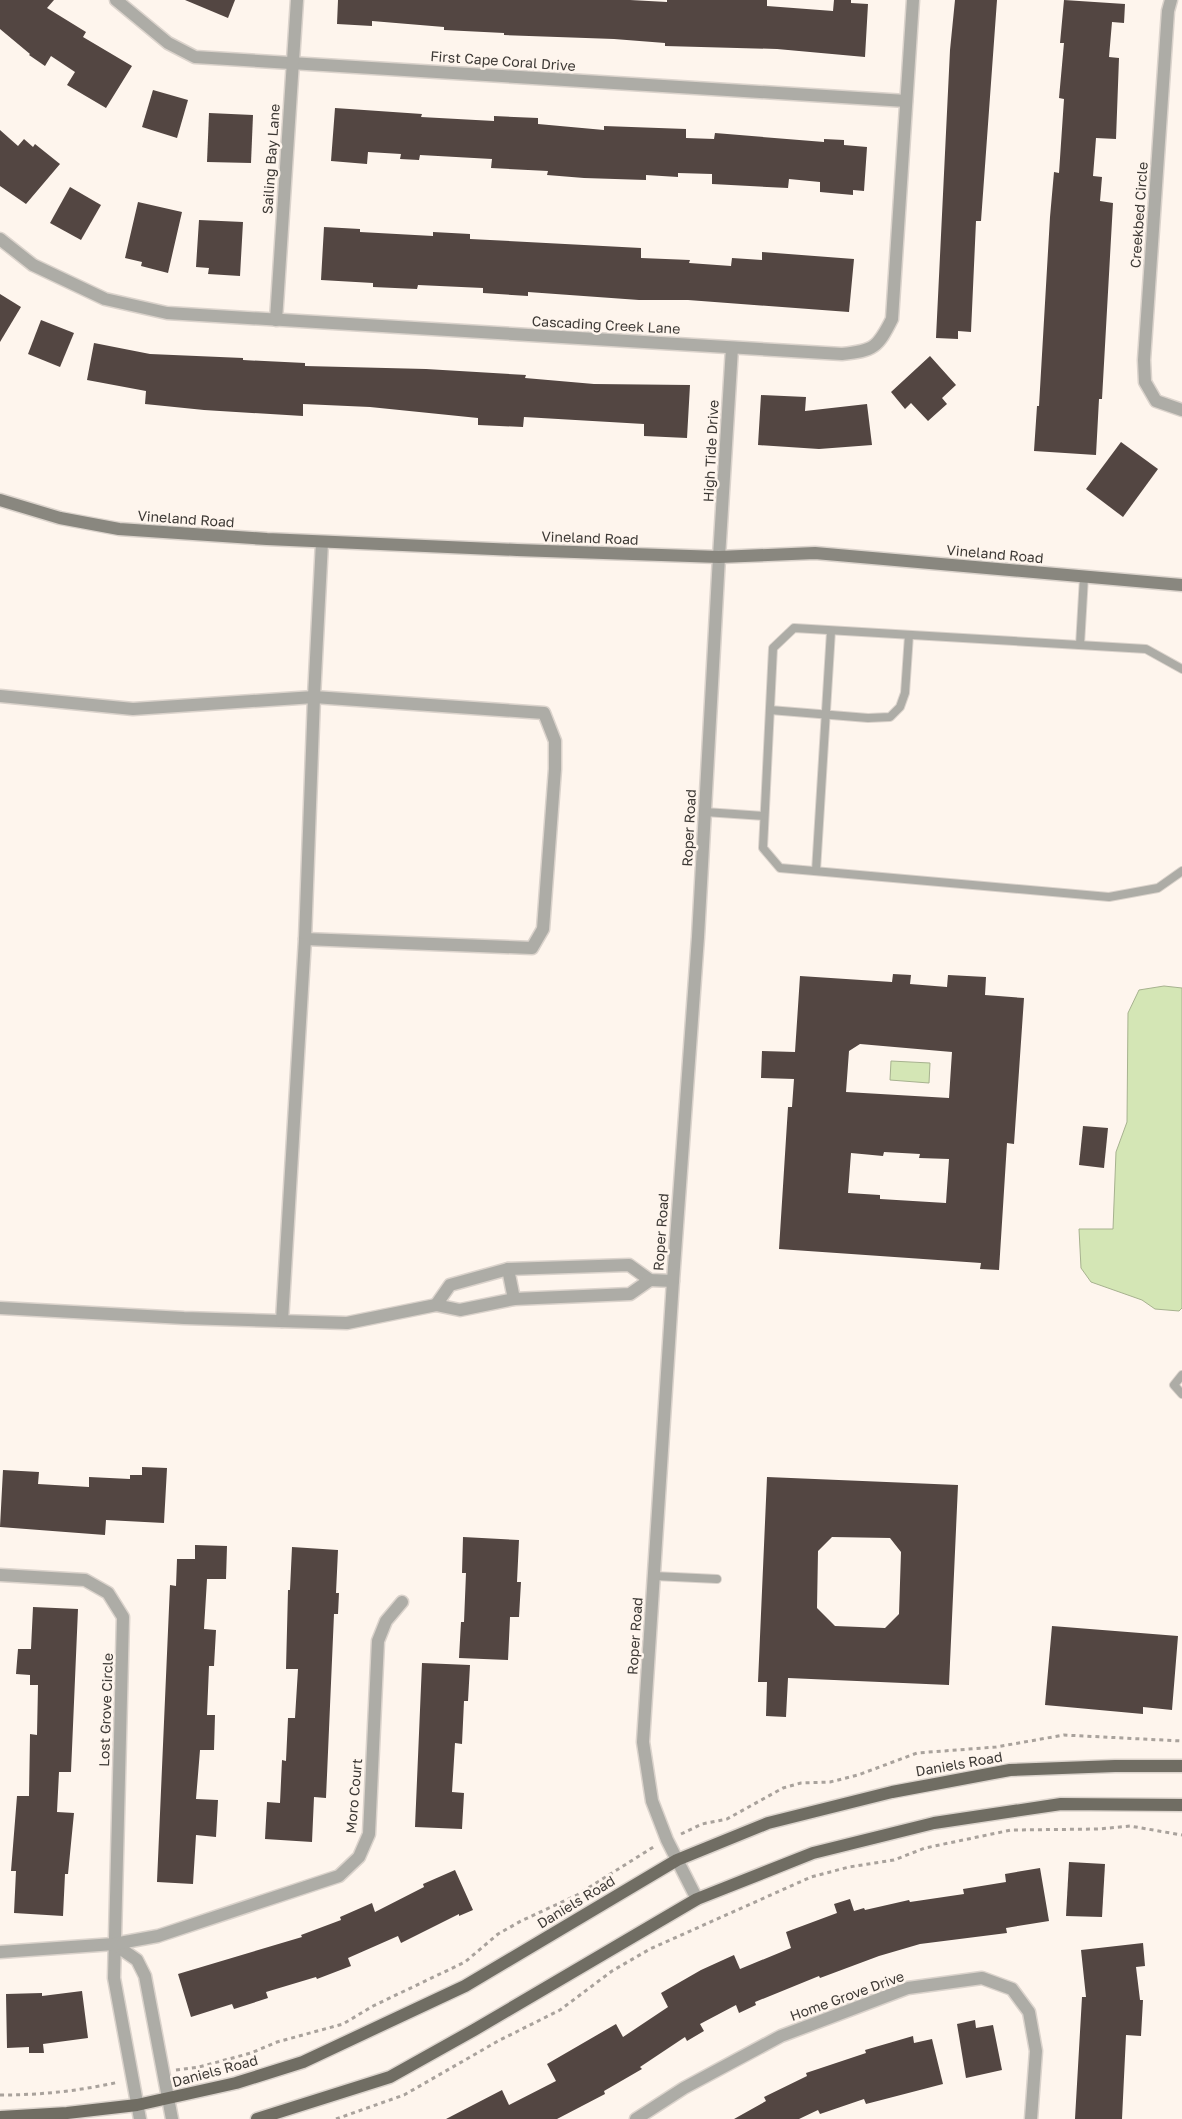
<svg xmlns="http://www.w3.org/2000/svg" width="1182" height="2119" font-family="'Golos Text',sans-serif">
  <rect width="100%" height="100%" fill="#fef5ed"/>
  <!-- water -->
  <g fill="#d4e6b5" stroke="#a7b28f">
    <polygon points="1164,986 1182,988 1182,1308 1179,1311 1155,1309 1142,1300 1091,1282 1081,1268 1079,1229 1113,1229 1116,1152 1127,1122 1128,1013 1139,990"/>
    <polygon points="891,1061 930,1063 929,1083 890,1080"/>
  </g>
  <!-- building -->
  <g fill="#534642" fill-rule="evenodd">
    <polygon points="0,0 54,0 47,8 86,32 83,37 132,66 106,108 67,85 75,72 51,56 45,66 29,55 30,54 0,29"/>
    <polygon points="185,0 235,0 228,18"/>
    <polygon points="338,0 630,0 667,2 667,0 767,0 767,6 833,11 834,0 851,0 851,3 868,4 865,57 777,49 665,46 665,43 614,39 504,35 504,33 444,30 444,27 372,21 372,26 337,24"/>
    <polygon points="955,0 997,0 981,221 976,221 971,332 958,331 958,339 936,338 950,50"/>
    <polygon points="1064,0 1125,4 1124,23 1112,22 1109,57 1119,58 1116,139 1096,138 1093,176 1102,177 1100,201 1113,203 1102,399 1099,399 1096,455 1034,451 1037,406 1039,406 1050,217 1054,172 1059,173 1064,99 1059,98 1064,43 1060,43"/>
    <polygon points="153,90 188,100 177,138 142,127"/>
    <polygon points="335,108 422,114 421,117 494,121 494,116 538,118 538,124 604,130 604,126 686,129 686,138 714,139 715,133 824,142 824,139 844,140 844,145 867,147 864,191 853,190 853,195 820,192 820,182 789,179 788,188 712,184 712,174 678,173 678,177 646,175 646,180 584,178 547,175 548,171 491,168 492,159 420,155 419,160 400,159 401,154 368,152 367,164 331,161"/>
    <polygon points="209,113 253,115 251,163 207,162"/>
    <polygon points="0,130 18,146 24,139 33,147 35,144 60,164 26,204 0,186"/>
    <polygon points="70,187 101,205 81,240 50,223"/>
    <polygon points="138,202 182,212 168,273 141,266 142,262 125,258"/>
    <polygon points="199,220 243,222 240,276 208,274 209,268 196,267"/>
    <polygon points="324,227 360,229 360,232 433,236 433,232 470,234 470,239 641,248 641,258 690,260 689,263 731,266 732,258 762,260 762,252 854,259 849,312 688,300 639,300 528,292 528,296 483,293 483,288 418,285 417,289 373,287 373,283 321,280"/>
    <polygon points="0,294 21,307 0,342"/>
    <polygon points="41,320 74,333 60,367 28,354"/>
    <polygon points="94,343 150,354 243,358 243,360 305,363 305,366 426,369 526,375 525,378 594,384 690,385 687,438 644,436 644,424 524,417 523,427 478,425 478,418 370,407 303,404 303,416 204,410 145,404 146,391 87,380"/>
    <polygon points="930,356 956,385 942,398 947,404 928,421 911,403 905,409 891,392"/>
    <polygon points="761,395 806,397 805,411 867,404 872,445 819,449 758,445"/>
    <polygon points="1121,442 1158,469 1123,517 1086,489"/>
    <path d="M893 974 911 975 910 984 947 987 948 975 986 977 985 995 1024 998 1014 1144 1007 1143 999 1270 980 1269 981 1263 779 1249 788 1107H792L794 1079 761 1078 762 1051 795 1052 800 976 892 982ZM860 1044 952 1052 949 1098 846 1092 849 1051ZM884 1152 920 1154 919 1158 949 1159 946 1203 880 1199V1195L848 1193 851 1153 883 1156Z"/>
    <polygon points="1083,1126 1108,1128 1104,1168 1079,1165"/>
    <polygon points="142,1467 167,1468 164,1523 106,1520 105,1535 0,1527 3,1470 39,1472 38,1484 89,1487 89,1477 130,1479 130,1475 142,1475"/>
    <path d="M767 1477 958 1485 949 1685 788 1678 786 1717 766 1716 767 1682H758ZM832 1537 890 1538 901 1552 899 1614 885 1628 835 1626 817 1608 818 1551Z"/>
    <polygon points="463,1537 519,1540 517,1582 521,1582 519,1617 510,1617 508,1660 459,1658 461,1622 464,1622 466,1573 462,1573"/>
    <polygon points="195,1545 227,1546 226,1579 207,1579 204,1629 216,1630 214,1666 209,1666 207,1715 215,1715 214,1750 200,1750 196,1799 218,1800 216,1837 196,1835 193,1884 157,1882 170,1585 176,1586 177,1559 195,1559"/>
    <polygon points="292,1547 338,1550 336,1593 339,1593 338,1614 334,1614 326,1798 314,1797 312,1842 265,1839 267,1802 280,1803 282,1760 286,1761 288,1718 295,1718 298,1669 286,1669 288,1590 290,1590"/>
    <polygon points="33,1607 78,1609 71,1772 59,1772 57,1812 74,1813 68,1874 65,1874 63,1916 14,1913 16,1871 11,1871 17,1796 29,1796 30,1734 37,1735 38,1685 30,1685 30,1675 16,1674 18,1649 31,1649"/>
    <polygon points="1052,1626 1178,1636 1172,1710 1143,1707 1143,1714 1045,1705"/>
    <polygon points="422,1663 470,1665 468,1701 464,1701 462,1744 455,1743 452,1792 464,1793 462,1829 415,1827"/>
    <polygon points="1069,1862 1105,1864 1102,1917 1066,1916"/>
    <polygon points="1040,1868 1049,1921 1006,1928 1007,1933 920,1944 879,1956 820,1978 819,1976 755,2002 756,2005 739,2013 736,2005 700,2024 704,2031 687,2041 685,2037 640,2067 642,2069 604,2091 605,2094 557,2119 446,2119 502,2090 509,2105 556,2081 547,2064 616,2024 623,2037 668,2007 661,1993 701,1970 734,1955 740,1969 791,1948 786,1932 837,1913 834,1904 850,1899 854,1911 864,1908 865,1910 909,1900 910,1902 964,1894 963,1889 1006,1882 1005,1874"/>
    <polygon points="455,1870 473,1910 459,1916 459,1914 401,1943 398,1936 348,1958 351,1966 317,1979 316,1977 266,1992 268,1998 234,2009 232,2004 191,2017 178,1974 302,1937 301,1935 341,1920 340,1917 372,1903 375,1912 424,1887 423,1884"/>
    <polygon points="1143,1943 1145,1966 1136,1967 1140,2000 1143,2000 1141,2036 1126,2035 1122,2119 1075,2119 1082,1997 1086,1997 1081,1950"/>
    <polygon points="82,1991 88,2038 43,2044 44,2053 29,2053 29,2047 7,2048 6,1994 42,1993 42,1996"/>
    <polygon points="975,2020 976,2028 993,2025 1002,2070 966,2078 957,2024"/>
    <polygon points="913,2036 914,2043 932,2039 943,2084 866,2104 864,2099 820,2114 818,2110 799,2119 734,2119 766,2101 764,2097 807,2076 806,2073 866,2053 865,2050"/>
  </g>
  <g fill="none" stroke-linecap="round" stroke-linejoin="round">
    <!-- service casing -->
    <g stroke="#dbd3cc" stroke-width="10">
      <g id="service">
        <polyline points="1080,645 1084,577"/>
        <polyline points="1182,669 1146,649 794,628 773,648 763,848 780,868 1109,897 1158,888 1182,871"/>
        <polyline points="770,710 868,718 890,717 900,707 905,693 909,635"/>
        <polyline points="705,812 764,816"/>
        <polyline points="816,871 831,631"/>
        <polyline points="1182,1375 1174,1385 1182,1394"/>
        <polyline points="654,1576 717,1579"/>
      </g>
    </g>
    <!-- minor casing -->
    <g stroke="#dbd3cc" stroke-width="15">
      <g id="minor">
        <polyline points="116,0 168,43 195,57 906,101"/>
        <polyline points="1171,0 1168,11 1144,360 1145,382 1156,401 1182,410"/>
        <path d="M0 239 33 265 105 299 167 313 842 354C874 351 878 347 892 319L913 0"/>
        <polyline points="276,320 297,0"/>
        <polyline points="719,557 732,348"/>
        <polyline points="0,696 133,709 314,697 544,713 555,741 555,769 543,929 532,948 305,939"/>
        <polyline points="508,1269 514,1299"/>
        <polyline points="436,1305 450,1285 508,1269 629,1265 650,1280 673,1281"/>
        <polyline points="0,1308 184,1318 347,1323 436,1305 460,1310 514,1299 630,1294 650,1280"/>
        <polyline points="282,1321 305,939 314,697 322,542"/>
        <polyline points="0,1575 85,1580 108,1593 123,1617 114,1978 140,2119"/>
        <polyline points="114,1944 137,1960 145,1976 172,2119"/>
        <polyline points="0,1952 114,1944 158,1936 339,1876 359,1857 369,1834 378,1641 386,1621 402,1602"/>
        <polyline points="636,2119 684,2088 781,2036 908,1988 982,1978 1012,1989 1029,2012 1036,2051 1031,2119"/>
      </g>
    </g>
    <!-- tertiary casing -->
    <g stroke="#dbd3cc" stroke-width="15">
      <polyline id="tertiary" points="697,1899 667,1840 652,1801 643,1742 673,1281 698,937 719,557"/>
    </g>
    <!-- secondary casing -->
    <g stroke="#dbd3cc" stroke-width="15">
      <polyline id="secondary" points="0,500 60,518 119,529 267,539 517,550 719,557 815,553 1182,585"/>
    </g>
    <!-- primary casing -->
    <g stroke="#dbd3cc" stroke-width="15">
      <g id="primary">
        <polyline points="0,2117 67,2113 137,2105 236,2083 303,2062 465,1986 677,1860 768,1823 892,1792 1010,1770 1115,1766 1182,1766"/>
        <polyline points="257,2119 390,2077 474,2030 697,1899 813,1853 934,1823 1061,1804 1182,1805"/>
      </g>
    </g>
    <!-- path -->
    <g stroke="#a9a29c" stroke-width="3" stroke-dasharray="4 4" stroke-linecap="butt">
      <polyline points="681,1834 702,1824 727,1819 783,1788 801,1783 830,1782 858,1775 917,1753 996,1747 1064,1735 1182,1741"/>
      <polyline points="176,2070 199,2067 251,2053 277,2042 343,2024 373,2006 465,1962 498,1934 521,1921 577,1895 655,1846"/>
      <path d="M0 2095C41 2095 79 2091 119 2082"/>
      <polyline points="336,2119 404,2095 498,2041 560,2010 612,1971 650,1949 811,1877 849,1867 894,1860 925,1848 1011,1830 1099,1829 1130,1826 1182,1835"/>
    </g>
    <!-- service -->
    <use href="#service" stroke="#adaca6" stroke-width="8"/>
    <!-- minor -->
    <use href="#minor" stroke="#adaca6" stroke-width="12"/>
    <!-- tertiary -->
    <use href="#tertiary" stroke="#adaca6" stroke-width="12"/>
    <!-- secondary -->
    <use href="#secondary" stroke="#89877f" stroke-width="12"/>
    <!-- primary -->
    <use href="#primary" stroke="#706d63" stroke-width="12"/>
  </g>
  <g text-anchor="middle" stroke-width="5" stroke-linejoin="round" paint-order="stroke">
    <!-- street labels -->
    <g font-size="14" fill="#3d3935" stroke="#fef5ed">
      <text transform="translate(503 61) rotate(4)" y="5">First Cape Coral Drive</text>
      <text transform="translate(271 159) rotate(-86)" y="5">Sailing Bay Lane</text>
      <text transform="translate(1139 215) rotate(-86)" y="5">Creekbed Circle</text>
      <text transform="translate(606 325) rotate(3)" y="5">Cascading Creek Lane</text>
      <text transform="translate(711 451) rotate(-87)" y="5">High Tide Drive</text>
      <text transform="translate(186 519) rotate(4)" y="5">Vineland Road</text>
      <text transform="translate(590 538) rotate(2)" y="5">Vineland Road</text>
      <text transform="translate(995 554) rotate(5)" y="5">Vineland Road</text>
      <text transform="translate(689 828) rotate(-87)" y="5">Roper Road</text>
      <text transform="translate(661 1232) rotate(-86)" y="5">Roper Road</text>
      <text transform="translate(635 1636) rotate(-86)" y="5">Roper Road</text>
      <text transform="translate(106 1710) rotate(-88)" y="5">Lost Grove Circle</text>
      <text transform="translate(959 1764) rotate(-10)" y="5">Daniels Road</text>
      <text transform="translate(354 1796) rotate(-85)" y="5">Moro Court</text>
      <text transform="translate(576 1902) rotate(-31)" y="5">Daniels Road</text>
      <text transform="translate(847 1996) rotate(-20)" y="5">Home Grove Drive</text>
      <text transform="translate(215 2071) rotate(-15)" y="5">Daniels Road</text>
    </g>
  </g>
</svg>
